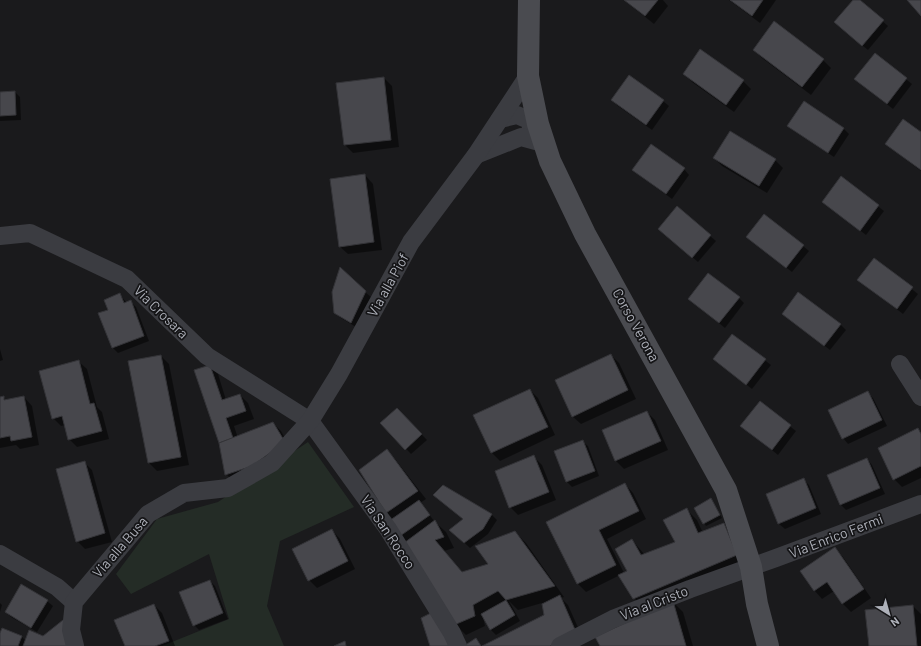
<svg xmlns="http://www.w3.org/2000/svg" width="921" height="646" font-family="Barlow,sans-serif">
  <rect width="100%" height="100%" fill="#1a1a1c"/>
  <!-- green -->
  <polygon fill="#242c26" points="308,442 354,507 280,541 267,606 284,646 162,646 229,619 209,554 131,594 116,574 157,519 218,502"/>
  <!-- shadow -->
  <g fill="#0007">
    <polygon points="624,0 663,0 668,6 654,24"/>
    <polygon points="729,0 776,0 760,23"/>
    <polygon points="855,0 858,0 888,26 868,50 841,28"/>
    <polygon points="754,50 823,60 831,68 811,95 762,58"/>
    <polygon points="875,54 912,84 893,109 861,84"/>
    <polygon points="684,73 743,81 751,89 734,112 692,82"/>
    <polygon points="630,76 663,101 669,106 652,130 618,106 612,100"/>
    <polygon points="384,78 392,86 399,147 353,153 345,145 337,84"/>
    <polygon points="15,92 20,97 21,120 0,121 0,93"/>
    <polygon points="788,126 844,129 849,134 834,157 794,131"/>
    <polygon points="921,133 921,171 886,144"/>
    <polygon points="714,158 775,160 783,168 767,193 722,166"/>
    <polygon points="684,169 689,175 672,199 639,175 634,170"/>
    <polygon points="365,175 373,184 382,250 348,254 339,246"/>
    <polygon points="841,177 884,211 866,235 823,202"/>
    <polygon points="677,208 716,241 698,262 659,229"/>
    <polygon points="753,242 803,246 809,251 792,272"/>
    <polygon points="874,259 918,294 903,314 859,280"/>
    <polygon points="365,292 371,297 356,327 341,318 335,313"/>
    <polygon points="120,295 127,303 130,301 136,307 149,341 118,353 113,348 109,310"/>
    <polygon points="739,298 744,303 725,328 689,299"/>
    <polygon points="783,314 840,324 846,330 830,350"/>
    <polygon points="733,335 771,365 752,389 714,359"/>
    <polygon points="0,349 3,360 0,361"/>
    <polygon points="611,355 619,363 636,399 581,424 572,416"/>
    <polygon points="161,356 169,364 189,465 157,471 149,463"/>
    <polygon points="78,361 87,369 97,407 102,412 109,439 77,447 69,439 65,425 61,426 53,418"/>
    <polygon points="209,366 218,374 226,400 240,395 248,403 254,419 234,426 238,438 273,423 281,431 292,451 234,482 226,474"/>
    <polygon points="530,390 538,398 555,435 500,461 492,453 474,415"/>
    <polygon points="868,393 873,398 887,426 848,444 843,438"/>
    <polygon points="3,397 7,401 24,397 32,406 39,445 20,449 16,445 0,448 0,398"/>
    <polygon points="760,403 796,431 778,455 742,426"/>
    <polygon points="397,409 427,440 411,454 382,423"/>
    <polygon points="647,412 655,420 668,450 624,469 616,461 603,431"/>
    <polygon points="918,430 921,432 921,478 902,487 894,479"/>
    <polygon points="582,441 588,446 599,476 572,487 566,481"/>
    <polygon points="387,451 395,459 426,499 420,503 435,522 446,532 454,548 444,551 463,573 490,565 515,532 526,543 564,597 561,598 568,605 584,641 574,646 484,646 545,615 542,603 518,610 509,601 520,621 496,635 491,630 483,617 485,626 466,635 455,624 407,542 400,535 393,519 386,512"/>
    <polygon points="534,457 542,465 556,500 518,515 510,507"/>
    <polygon points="867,459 872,465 885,494 846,510 841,505 828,475"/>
    <polygon points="84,462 92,470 112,542 85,549 77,541"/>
    <polygon points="803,479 809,485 821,514 785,529 779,524 767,495"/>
    <polygon points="625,484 633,493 646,519 607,539 624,573 628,571 632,540 645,555 676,542 687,510 697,520 703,533 723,524 734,535 747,565 645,609 634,598 620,575 586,592 578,584 548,523"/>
    <polygon points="434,495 492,515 497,520 488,534 470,548 451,530 464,519"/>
    <polygon points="711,500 722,518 706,526 695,508"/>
    <polygon points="332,530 340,539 355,569 317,588 309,580"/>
    <polygon points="835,549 843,557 871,598 851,612 843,604 834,591 822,599 814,590"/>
    <polygon points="210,581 215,586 228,619 199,630 194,625"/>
    <polygon points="47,601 53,606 37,632 11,617 6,612"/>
    <polygon points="673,602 683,612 693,646 602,646"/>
    <polygon points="0,603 2,605 0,612"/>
    <polygon points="154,605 162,613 175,646 126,646"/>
    <polygon points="913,606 921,614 921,646 870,646"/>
    <polygon points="3,629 22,637 26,641 43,637 77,646 0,646 0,636"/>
  </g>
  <!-- building -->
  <g fill="#47474c" stroke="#343438">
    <polygon points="624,0 658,0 645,16"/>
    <polygon points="730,0 763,0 752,16"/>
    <polygon points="853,0 860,0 884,20 862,46 834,22"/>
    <polygon points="907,0 921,0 921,16"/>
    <polygon points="774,21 824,59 802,87 753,50"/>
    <polygon points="700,49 744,80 726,105 683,74"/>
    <polygon points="875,53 907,78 887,104 854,79"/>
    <polygon points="629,75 664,100 646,125 611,100"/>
    <polygon points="384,77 391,140 344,145 336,83"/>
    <polygon points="15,91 16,115 0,116 0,92"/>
    <polygon points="804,101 844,128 828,153 787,126"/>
    <polygon points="903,119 921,132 921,170 885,144"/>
    <polygon points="730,131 776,159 759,186 713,158"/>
    <polygon points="651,144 685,168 666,194 632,170"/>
    <polygon points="365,174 374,242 339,247 330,179"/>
    <polygon points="841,176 879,205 860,231 822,202"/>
    <polygon points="677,206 711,235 692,258 658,229"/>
    <polygon points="764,214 804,245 786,268 746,237"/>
    <polygon points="874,258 913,287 897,309 857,280"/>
    <polygon points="340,267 366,291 351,323 334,313 332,292"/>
    <polygon points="708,273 740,297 719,323 688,299"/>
    <polygon points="798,292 841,324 824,346 782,314"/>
    <polygon points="120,293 124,303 131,300 144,336 112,348 98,313 108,310 104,300"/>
    <polygon points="732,334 766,359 746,385 713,359"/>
    <polygon points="611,354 628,390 572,417 555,380"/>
    <polygon points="161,355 181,457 148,463 128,361"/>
    <polygon points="79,360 90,404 94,403 102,431 68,440 62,416 52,419 39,371"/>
    <polygon points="210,365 222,400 240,394 246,411 226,418 233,438 219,443 194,370"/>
    <polygon points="530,389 548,427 491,453 473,415"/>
    <polygon points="868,391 882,420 842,439 828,410"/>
    <polygon points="4,396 4,400 24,396 32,437 11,441 10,436 0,438 0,397"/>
    <polygon points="760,401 791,425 772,450 740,426"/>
    <polygon points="397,408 422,434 405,450 380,423"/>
    <polygon points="647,411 661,441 615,461 602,430"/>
    <polygon points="273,422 285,442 252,466 225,475 219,443"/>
    <polygon points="918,428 921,434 921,466 893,480 878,448"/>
    <polygon points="583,440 595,471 566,482 554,451"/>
    <polygon points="387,449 418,491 386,513 359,470"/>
    <polygon points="534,455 549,492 509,508 495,471"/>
    <polygon points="867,458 880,488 840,505 827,475"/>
    <polygon points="85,461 105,533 76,542 56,469"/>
    <polygon points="804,478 816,508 778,524 766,494"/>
    <polygon points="625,483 639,511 599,530 616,565 577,584 546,522"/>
    <polygon points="443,485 492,514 483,529 464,543 449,530 463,519 433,495"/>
    <polygon points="711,498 720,515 703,524 694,508"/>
    <polygon points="419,500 430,515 400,536 389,521"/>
    <polygon points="687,508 698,533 724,523 737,555 633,599 618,575 627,571 615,549 632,539 641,555 675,542 663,520"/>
    <polygon points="435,520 444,537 435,540 462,572 488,564 475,546 515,531 555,586 506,600 498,591 473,605 475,616 454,625 404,543"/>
    <polygon points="332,529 348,561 308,581 292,549"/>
    <polygon points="835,547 864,589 842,604 827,582 814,591 800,571"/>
    <polygon points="210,580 223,613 193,626 179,592"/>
    <polygon points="21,584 48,600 31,628 5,612"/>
    <polygon points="560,595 576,632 550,646 482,646 544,615 542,604"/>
    <polygon points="506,600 515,615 490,630 481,614"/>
    <polygon points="673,601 686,646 600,646 595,637"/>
    <polygon points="154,604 169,641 155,646 125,646 114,620"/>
    <polygon points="913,605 917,646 869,646 865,610"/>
    <polygon points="435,611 452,646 430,646 421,618"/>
    <polygon points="63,620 72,646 23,646 29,630 43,636"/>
    <polygon points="2,628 22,636 18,646 0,646 0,633"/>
    <polygon points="476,638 481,646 464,646"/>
    <polygon points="345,641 346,646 334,646"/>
  </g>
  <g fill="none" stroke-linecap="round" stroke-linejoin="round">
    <!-- minor -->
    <g stroke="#3b3c41" stroke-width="18">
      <polyline points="500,119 517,115 538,124 530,131"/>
      <polyline points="476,155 521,137 543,143"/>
      <polyline points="0,236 30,233 127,279 207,356 310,421 388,529 452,633 458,646"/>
      <polyline points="900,364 921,397"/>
      <polyline points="0,554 57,587 74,602"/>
      <polyline points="75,646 71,630 74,602 148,514 184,493 228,488 272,463 310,421 339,374 411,242 476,155 528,76"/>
      <polyline points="560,646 613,619 690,589 776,558 921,504"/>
    </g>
    <!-- secondary -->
    <polyline stroke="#4a4b50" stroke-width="22" points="529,0 528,76 538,124 550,161 585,234 726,490 751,567 757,604 768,646"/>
  </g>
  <g text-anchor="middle" stroke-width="3.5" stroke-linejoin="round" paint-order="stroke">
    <!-- street labels -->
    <g font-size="14" fill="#aeb1ba" stroke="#151517">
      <text transform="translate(388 285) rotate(-61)" y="5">Via alla Piof</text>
      <text transform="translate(161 312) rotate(44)" y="5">Via Crosara</text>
      <text transform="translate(636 325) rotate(61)" y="5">Corso Verona</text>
      <text transform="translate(388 532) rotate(56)" y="5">Via San Rocco</text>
      <text transform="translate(836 536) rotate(-21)" y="5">Via Enrico Fermi</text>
      <text transform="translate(120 547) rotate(-49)" y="5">Via alla Busa</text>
      <text transform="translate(654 603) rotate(-21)" y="5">Via al Cristo</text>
    </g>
  </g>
  <!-- north arrow -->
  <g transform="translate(889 614) rotate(143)" stroke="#151517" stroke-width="3" paint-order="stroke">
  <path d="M0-3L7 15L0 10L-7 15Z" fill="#aeb1ba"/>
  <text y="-6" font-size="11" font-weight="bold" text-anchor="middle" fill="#aeb1ba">N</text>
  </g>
</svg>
